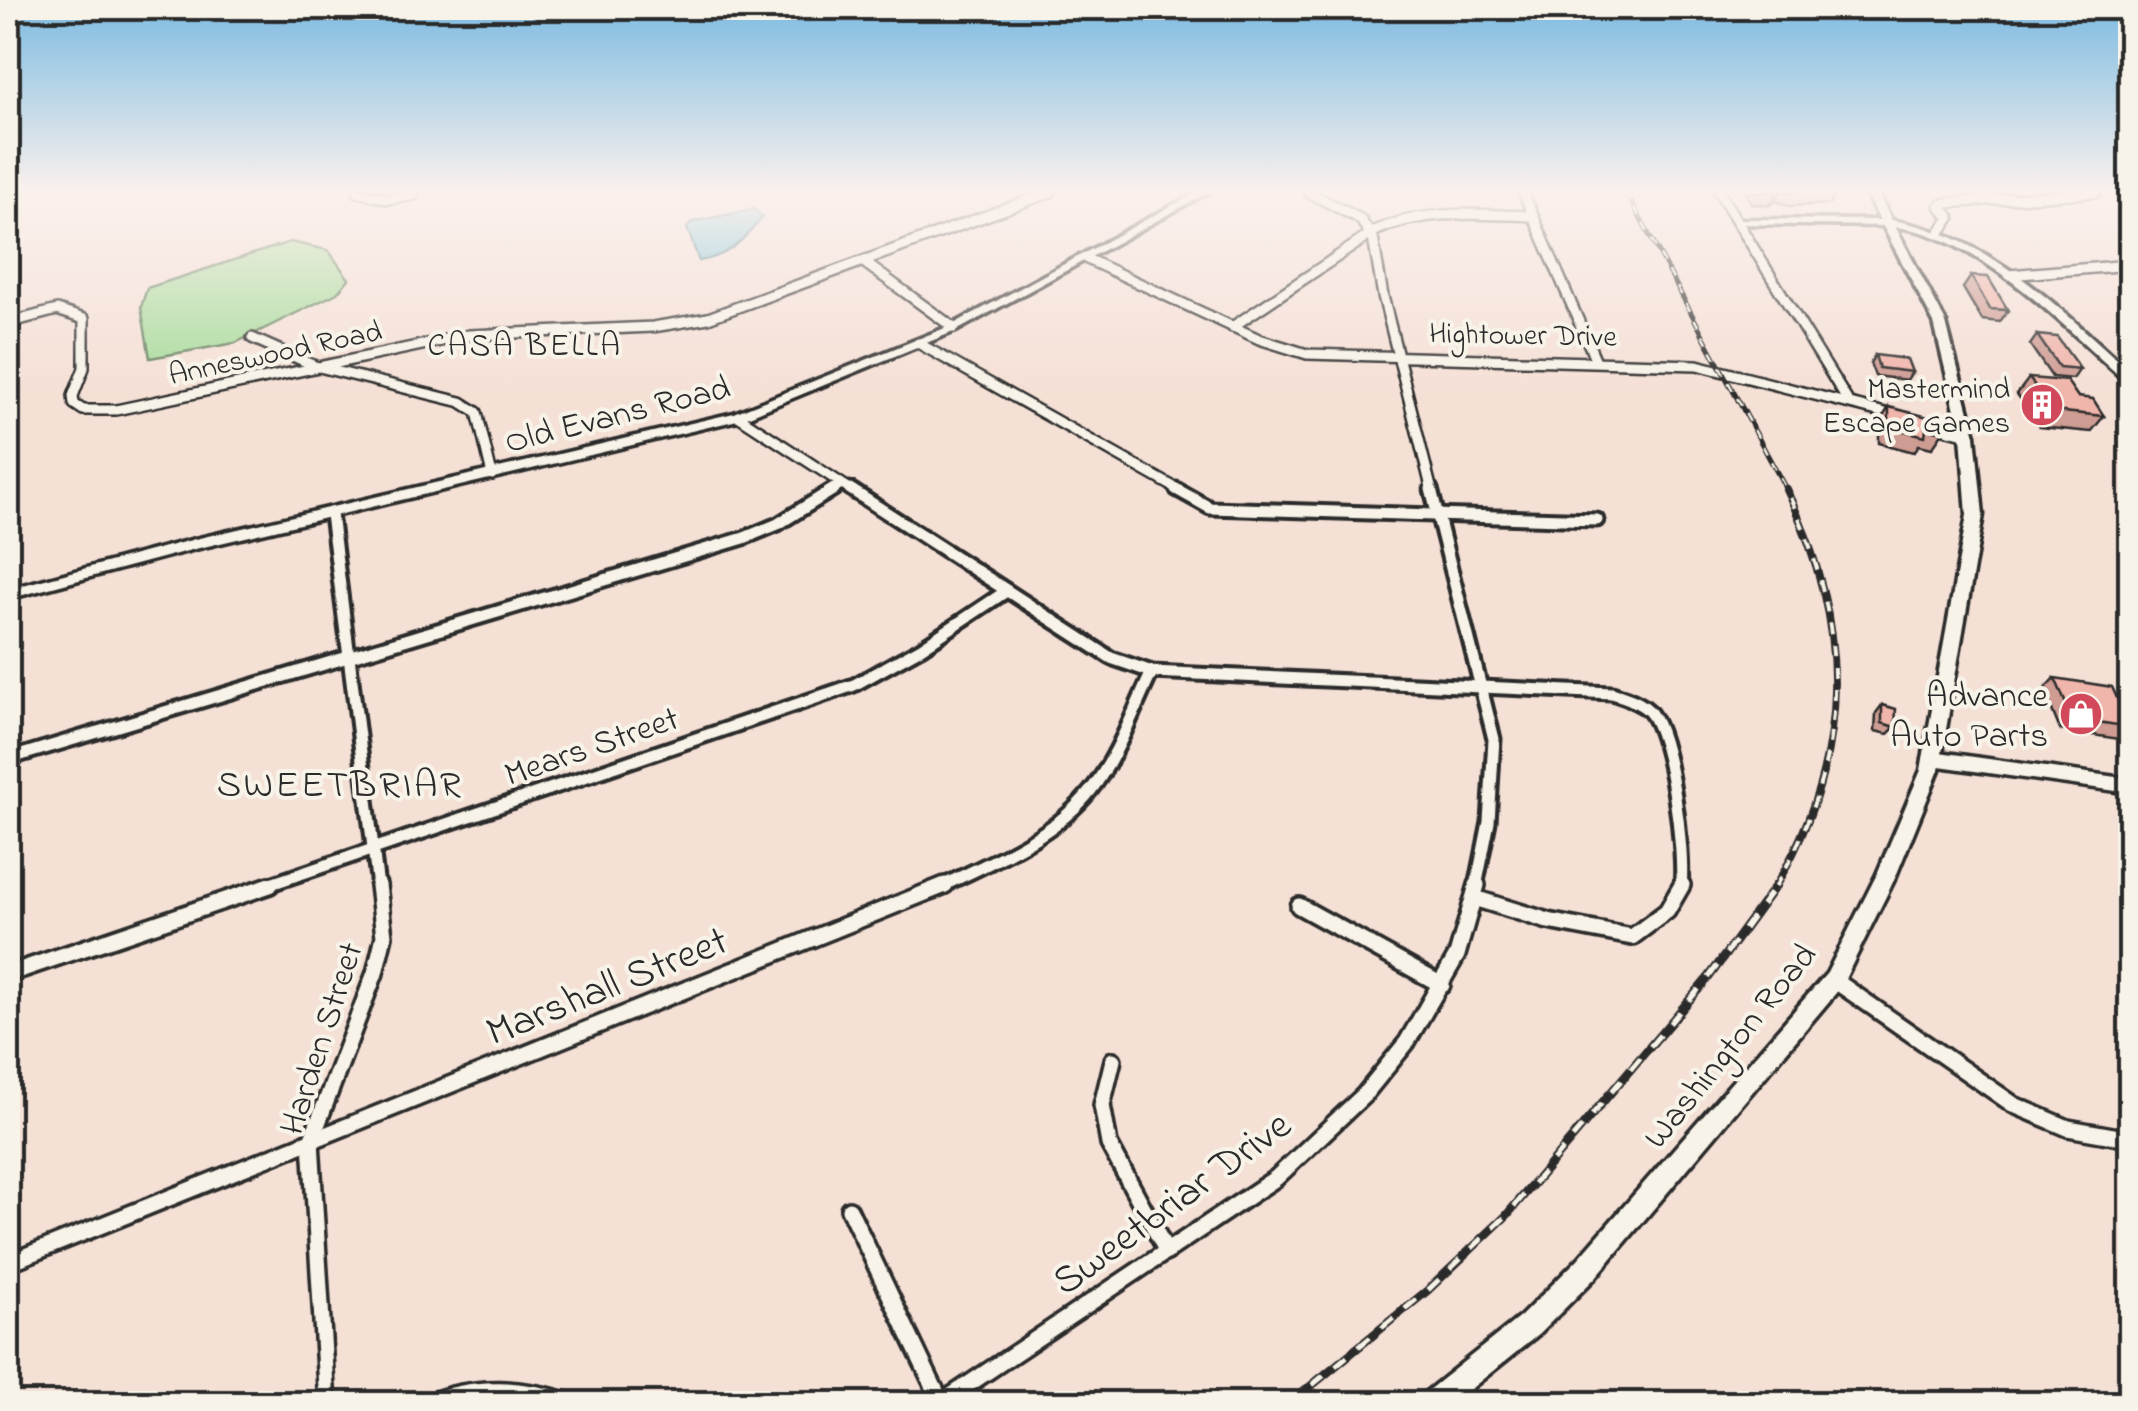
<svg xmlns="http://www.w3.org/2000/svg" width="2138" height="1411" font-family="'Indie Flower',sans-serif">
  <rect width="100%" height="100%" fill="#f5e0d6"/>
  <filter id="ink" filterUnits="userSpaceOnUse"><feTurbulence type="fractalNoise" baseFrequency=".01" numOctaves="2"/><feDisplacementMap in="SourceGraphic" scale="20" xChannelSelector="R" yChannelSelector="G"/><feConvolveMatrix kernelMatrix="1 2 1 2 8 2 1 2 1" color-interpolation-filters="sRGB"/></filter>
  <g filter="url(#ink)">
    <!-- green -->
    <polygon fill="#a9dc9d" stroke="#6a8464" stroke-width="2.5" points="290,242 328,250 349,279 337,293 235,343 150,358 141,307 147,288"/>
    <!-- water -->
    <path fill="#7ac5da" stroke="#5a8794" stroke-width="2.5" d="M754 209 763 217C743 240 730 256 699 261L687 228 692 222Z"/>
    <g fill="none" stroke-linecap="round" stroke-linejoin="round">
      <!-- minor-far2 casing -->
      <g stroke="#2b2b2b" stroke-width="14">
        <g id="minor-far2">
          <polyline points="358,192 387,199 414,195"/>
          <polyline points="1308,192 1360,219 1373,238 1383,296 1432,491"/>
          <polyline points="1523,192 1596,361"/>
          <polyline points="1719,192 1849,403"/>
          <polyline points="1940,232 1950,218 1940,206 1946,203 2096,192"/>
          <polyline points="1087,259 1259,339 1307,354 1697,365 1897,416"/>
          <polyline points="865,263 954,328"/>
          <polyline points="2008,275 2130,265"/>
          <polyline points="8,323 57,310 84,319 84,368 73,396 74,404 83,410 116,410 469,335 653,327 708,318 1051,192"/>
          <path d="M1232 327 1377 230C1427 208 1480 215 1534 216"/>
          <polyline points="252,338 315,366 461,402 477,412 492,475"/>
          <polyline points="918,343 1181,491"/>
          <polyline points="2114,364 2130,361"/>
          <polyline points="738,416 853,491"/>
          <polyline points="1929,425 1968,435"/>
          <polyline points="830,491 840,485"/>
        </g>
      </g>
      <!-- minor-far1 casing -->
      <g stroke="#2b2b2b" stroke-width="19">
        <g id="minor-far1">
          <path d="M850 489 1111 658 1152 672 1612 693C1624 697 1638 701 1648 710 1671 733 1685 853 1681 887"/>
          <polyline points="1176,489 1210,508 1597,520"/>
          <polyline points="1431,489 1494,739 1489,822 1476,887"/>
          <polyline points="331,514 378,887"/>
          <polyline points="8,759 744,538 778,524 834,489"/>
          <polyline points="262,887 854,685 921,648 1005,592"/>
          <path d="M940 887C991 862 1055 836 1091 790 1118 756 1133 711 1152 672"/>
        </g>
      </g>
      <!-- minor casing -->
      <g stroke="#2b2b2b" stroke-width="22">
        <g id="minor">
          <polyline points="1474,898 1548,921 1632,937 1667,911 1682,885"/>
          <polyline points="1299,906 1442,985"/>
          <polyline points="8,974 270,885"/>
          <polyline points="1834,980 2014,1105 2068,1128 2130,1139"/>
          <polyline points="1113,1060 1102,1105 1109,1144 1167,1252"/>
          <polyline points="849,1209 941,1402"/>
          <polyline points="8,1263 945,885"/>
          <polyline points="327,1404 311,1141 375,973 384,936 378,885"/>
          <path d="M425 1404C476 1383 524 1387 576 1404"/>
          <polyline points="939,1404 1276,1178 1364,1095 1407,1042 1457,955 1477,885"/>
        </g>
      </g>
      <!-- tertiary casing -->
      <g stroke="#2b2b2b" stroke-width="7">
        <g id="tertiary">
          <polygon points="1197,192 1209,192 958,330 742,419 195,549 8,599 8,589 195,539 734,413 950,326"/>
          <polygon points="1740,219 1891,220 1896,223 1891,226 1736,224 1735,222"/>
        </g>
      </g>
      <!-- secondary casing -->
      <g stroke="#2b2b2b" stroke-width="7">
        <g id="secondary">
          <path d="M1891 220C1991 236 2057 307 2130 371V382L2125 381C2064 327 2004 261 1925 233 1913 229 1900 228 1887 225V221Z"/>
          <polygon points="1932,751 2130,779 2130,793 1932,765 1926,763 1923,758 1926,753"/>
        </g>
      </g>
      <!-- primary casing -->
      <g stroke="#2b2b2b" stroke-width="7">
        <polygon id="primary" points="1865,192 1877,192 1946,323 1975,435 1983,515 1939,770 1896,876 1841,987 1596,1277 1539,1334 1452,1404 1418,1404 1422,1395 1521,1316 1578,1259 1827,973 1877,874 1921,770 1967,515 1961,435 1934,323"/>
      </g>
      <!-- minor-far2 -->
      <use href="#minor-far2" stroke="#f7f3e8" stroke-width="9"/>
      <!-- minor-far1 -->
      <use href="#minor-far1" stroke="#f7f3e8" stroke-width="11"/>
      <!-- minor -->
      <use href="#minor" stroke="#f7f3e8" stroke-width="15"/>
      <!-- tertiary -->
      <use href="#tertiary" fill="#f7f3e8" fill-rule="evenodd"/>
      <!-- secondary -->
      <use href="#secondary" fill="#f7f3e8" fill-rule="evenodd"/>
      <!-- primary -->
      <use href="#primary" fill="#f7f3e8" fill-rule="evenodd"/>
      <!-- rail-far2 casing -->
      <g stroke="#2b2b2b" stroke-width="5">
        <polyline id="rail-far2" points="1626,192 1787,491"/>
      </g>
      <!-- rail-far1 casing -->
      <g stroke="#2b2b2b" stroke-width="8">
        <path id="rail-far1" d="M1775 887C1853 756 1851 624 1786 489"/>
      </g>
      <!-- rail casing -->
      <g stroke="#2b2b2b" stroke-width="9">
        <polyline id="rail" points="1289,1404 1428,1290 1506,1216 1709,977 1776,885"/>
      </g>
      <!-- rail-far2 -->
      <use href="#rail-far2" stroke="#f7f3e8" stroke-width="2.5" stroke-dasharray="9" stroke-linecap="butt"/>
      <!-- rail-far1 -->
      <use href="#rail-far1" stroke="#f7f3e8" stroke-width="4" stroke-dasharray="11" stroke-linecap="butt"/>
      <!-- rail -->
      <use href="#rail" stroke="#f7f3e8" stroke-width="5" stroke-dasharray="15" stroke-linecap="butt"/>
    </g>
    <!-- wall -->
    <g fill="#ce9c93" stroke="#2b2b2b" stroke-width="2.5">
      <polygon points="1745,192 1836,192 1830,204 1789,206 1776,201 1770,205 1752,204"/>
      <polygon points="1971,276 2008,310 2000,322 1982,320 1963,288"/>
      <polygon points="2037,335 2080,369 2073,379 2052,377 2030,345"/>
      <polygon points="1875,355 1912,372 1907,380 1875,376 1870,363"/>
      <polygon points="2029,378 2078,397 2104,416 2091,432 2040,427 2017,394"/>
      <polygon points="1889,407 1943,432 1932,448 1919,445 1914,452 1879,443 1879,423"/>
      <polygon points="2130,433 2130,449 2125,440"/>
      <polygon points="2055,678 2130,724 2130,728 2119,739 2060,730 2044,690"/>
      <polygon points="1882,705 1895,727 1888,734 1875,731 1876,713"/>
    </g>
    <!-- shaded-wall -->
    <polygon fill="#a87f78" stroke="#2b2b2b" stroke-width="2.5" points="1776,192 1780,192 1776,201 1770,205"/>
    <!-- building -->
    <g fill="#f0b5ab" stroke="#2b2b2b" stroke-width="2.5">
      <polygon points="1971,276 1988,277 2008,310 1990,309"/>
      <polygon points="2037,335 2057,337 2080,369 2059,367"/>
      <polygon points="1875,355 1907,359 1912,372 1879,368"/>
      <polygon points="2029,378 2067,381 2078,397 2093,399 2104,416 2053,411"/>
      <polygon points="1889,407 1944,421 1943,432 1926,428 1925,436 1889,427"/>
      <polygon points="2055,678 2112,687 2130,727 2072,718"/>
      <polygon points="1882,705 1896,709 1895,727 1882,723"/>
    </g>
  </g>
  <!-- sky -->
  <linearGradient id="sky" x2="0" y2="1"><stop stop-color="#7cbbe2"/><stop offset="0.49" stop-color="#faf1ed"/><stop offset="1" stop-color="#faf1ed" stop-opacity="0"/></linearGradient>
  <rect width="2138" height="389" fill="url(#sky)"/>
  <!-- icons -->
  <defs>
    <g id="building-disc" transform="scale(2.25)"><circle r="9.5" fill="#d1495b" stroke="#f7f3e8"/><path d="M-4-6H4V6H1V3H-1V6H-4ZM-2.5-4.3h1.7v1.8h-1.7ZM.8-4.3h1.7v1.8H.8ZM-2.5-1h1.7V.8h-1.7ZM.8-1h1.7V.8H.8Z" fill="#fff"/></g>
    <g id="shop-disc" transform="scale(2.25)"><circle r="9.5" fill="#d1495b" stroke="#f7f3e8"/><path d="M-5-2.5h2.3a2.7 3.5 0 0 1 5.4 0H5L5.5 6h-11ZM-1.5-2.5h3a1.5 2.3 0 0 0-3 0Z" fill="#fff"/></g>
  </defs>
  <g fill-rule="evenodd">
    <use href="#building-disc" x="2042" y="405"/>
    <use href="#shop-disc" x="2081" y="714"/>
  </g>
  <g text-anchor="middle" stroke-width="8" stroke-linejoin="round" paint-order="stroke">
    <!-- far-street labels -->
    <g font-size="30" fill="#2b2b2b" stroke="#f7f3e8">
      <text transform="translate(1523 334) rotate(1)" y="10">Hightower Drive</text>
      <text transform="translate(275 352) rotate(-12)" y="10">Anneswood Road</text>
    </g>
    <!-- far-poi labels -->
    <g font-size="30" fill="#2b2b2b" stroke="#f7f3e8" text-anchor="end">
      <text x="2010" y="398">Mastermind<tspan x="2010" dy="34">Escape Games</tspan></text>
    </g>
    <!-- far-neighbourhood labels -->
    <g font-size="32" letter-spacing="2.5" fill="#2b2b2b" stroke="#f7f3e8">
      <text x="525" y="355">CASA BELLA</text>
    </g>
    <!-- street labels -->
    <g font-size="35" fill="#2b2b2b" stroke="#f7f3e8">
      <text transform="translate(617 413) rotate(-14)" y="12">Old Evans Road</text>
      <text transform="translate(591 745) rotate(-19)" y="12">Mears Street</text>
      <text transform="translate(320 1038) rotate(-72)" y="12">Harden Street</text>
      <text transform="translate(1729 1045) rotate(-51)" y="12">Washington Road</text>
    </g>
    <!-- poi labels -->
    <g font-size="35" fill="#2b2b2b" stroke="#f7f3e8" text-anchor="end">
      <text x="2048" y="706">Advance<tspan x="2048" dy="40">Auto Parts</tspan></text>
    </g>
    <!-- neighbourhood labels -->
    <g font-size="38" letter-spacing="2.5" fill="#2b2b2b" stroke="#f7f3e8">
      <text x="340" y="796">SWEETBRIAR</text>
    </g>
    <!-- near-street labels -->
    <g font-size="42" fill="#2b2b2b" stroke="#f7f3e8">
      <text transform="translate(606 984) rotate(-22)" y="15">Marshall Street</text>
      <text transform="translate(1170 1201) rotate(-36)" y="15">Sweetbriar Drive</text>
    </g>
  </g>
  <!-- margin -->
  <rect width="2138" height="1411" fill="none" stroke="#f7f3e8" stroke-width="40"/>
  <rect x="20" y="20" width="2098" height="1371" fill="none" stroke="#2b2b2b" stroke-width="4" filter="url(#ink)"/>
</svg>
